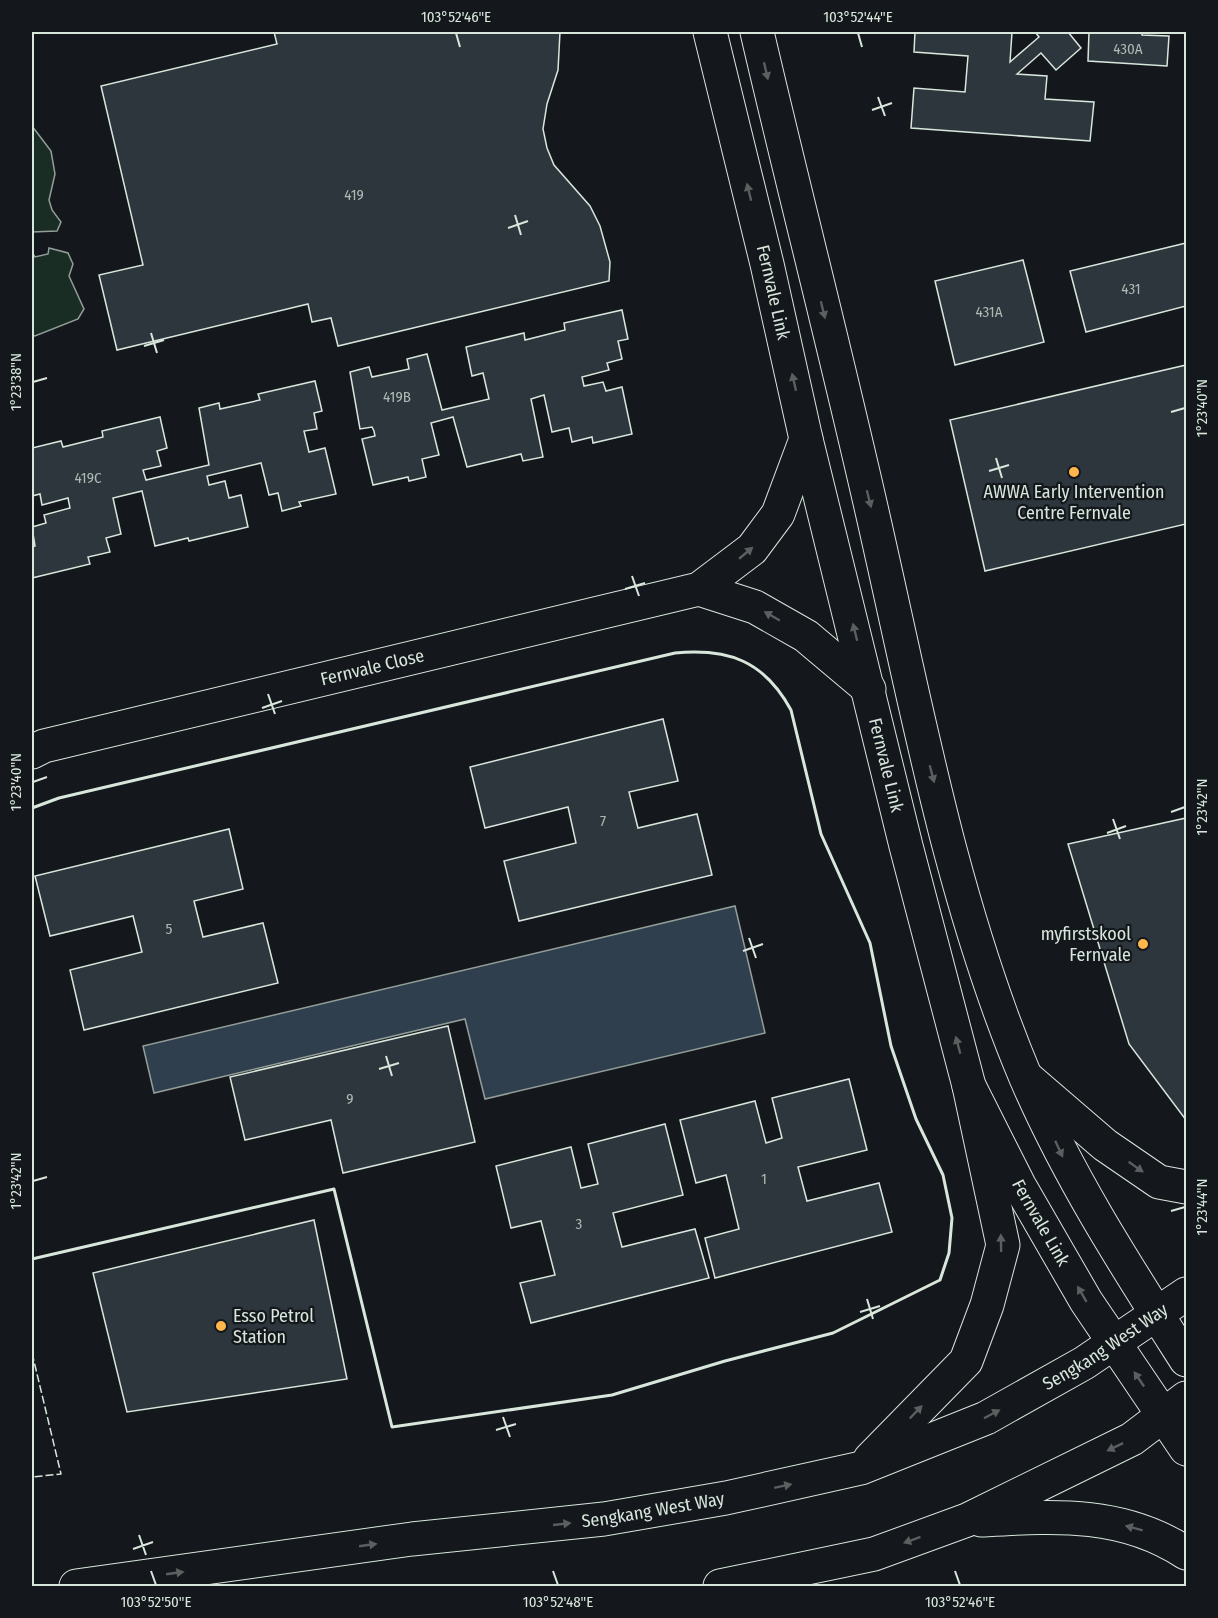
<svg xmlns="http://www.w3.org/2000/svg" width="1218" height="1618" font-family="'Fira Sans Condensed',sans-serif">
  <rect width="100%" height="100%" fill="#14181c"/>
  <!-- green -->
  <g fill="#1a2d24" stroke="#939e99" stroke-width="1.5">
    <polygon points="32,126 51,151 55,174 49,200 52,210 61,222 57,231 32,232"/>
    <polygon points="49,248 68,253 73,264 69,276 84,309 78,319 35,336 32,335 32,252 35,257 48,254"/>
  </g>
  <!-- water -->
  <polygon fill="#2f3f4d" stroke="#939e99" stroke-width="1.5" points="735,906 765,1033 485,1099 465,1019 154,1093 143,1046"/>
  <!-- building -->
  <g fill="#2c363c" stroke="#d8e6dc" stroke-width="1.5">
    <polygon points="274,32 560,32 558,70 547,104 543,129 547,148 554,165 590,206 600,226 610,262 609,281 338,346 331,318 312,322 308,304 117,350 99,275 143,265 101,86 277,44"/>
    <polygon points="915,32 1012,32 1010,62 1039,37 1035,32 1068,32 1081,48 1056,70 1041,53 1017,74 1047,76 1045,99 1094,102 1090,141 911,128 914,88 965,92 968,56 914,52"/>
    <polygon points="1089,32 1142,32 1142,35 1169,36 1167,66 1088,61"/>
    <polygon points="1186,243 1186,306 1086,332 1070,271"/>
    <polygon points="1023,260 1044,342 955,365 935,281"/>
    <polygon points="622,310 628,339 618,341 622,359 607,363 609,370 582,377 584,386 603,382 606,391 622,387 632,434 593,443 592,437 572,442 569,428 552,432 544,395 531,399 543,457 523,461 521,454 467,467 453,417 431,423 439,455 422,459 426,477 409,481 408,477 373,485 362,439 375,436 374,431 372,427 360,429 350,372 369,367 372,377 409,369 407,359 427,354 442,410 489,399 483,373 472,376 466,347 524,333 525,340 565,330 564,323"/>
    <polygon points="1186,365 1186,524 985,571 950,420"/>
    <polygon points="315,381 322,411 314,413 317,429 304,431 309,452 325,448 336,494 299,502 301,506 282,511 278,493 269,495 261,463 207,476 209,485 225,481 229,498 241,495 248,527 189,541 188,538 155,546 142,491 113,498 121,534 106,538 110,552 88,557 90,564 32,578 32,547 35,546 32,527 46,523 44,515 70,508 68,498 42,505 40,494 32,496 32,448 61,441 63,447 103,437 102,431 160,417 167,448 157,451 161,466 143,470 146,480 209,465 199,408 219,403 220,409 260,400 258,394"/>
    <polygon points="663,719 678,781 629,792 638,828 697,814 712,875 519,921 504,861 576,843 568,807 485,828 470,767"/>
    <polygon points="1186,818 1186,1120 1129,1044 1068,844"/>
    <polygon points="229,829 243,889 194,901 203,937 263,923 278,983 84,1030 70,970 142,952 133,916 50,936 35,876"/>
    <polygon points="448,1026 475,1142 343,1173 331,1120 245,1140 230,1077"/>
    <polygon points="849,1079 867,1150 798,1167 807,1201 879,1183 892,1232 715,1278 705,1238 739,1229 726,1175 696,1183 680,1120 755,1101 766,1143 782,1138 772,1098"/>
    <polygon points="665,1124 683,1195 613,1213 622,1247 695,1229 709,1278 531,1323 520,1283 555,1275 541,1221 511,1228 496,1166 571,1147 581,1188 598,1184 588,1144"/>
    <polygon points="314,1220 347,1379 127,1412 93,1273"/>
  </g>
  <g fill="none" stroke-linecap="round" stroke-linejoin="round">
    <!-- minor casing -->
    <g stroke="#d8e6dc" stroke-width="35">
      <g id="minor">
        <path id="s1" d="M710 32 767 264 806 439 906 846 969 1086 1019 1185 1086 1301 1186 1449"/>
        <path d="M757 32C797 204 842 375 880 547 920 725 955 910 1026 1078 1069 1178 1128 1269 1186 1360"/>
        <polyline points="699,589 755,607 806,636 869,689"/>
        <path id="s2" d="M32 752 44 746 699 589 752 549 778 514 806 439"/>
      </g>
    </g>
    <!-- secondary casing -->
    <g stroke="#d8e6dc" stroke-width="35">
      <g id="secondary">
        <polyline points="1026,1077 1105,1145 1159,1182 1186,1187"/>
        <polyline points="870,1459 966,1361 987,1305 1003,1245 969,1086"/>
        <path d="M981 1520C1055 1516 1122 1511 1186 1553"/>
        <path id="s3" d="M76 1586 412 1539 604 1519 726 1498 861 1468 986 1418 1084 1363 1186 1294"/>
        <polyline points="720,1586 874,1554 967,1520 1132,1439 1186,1398"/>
      </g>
    </g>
    <!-- minor -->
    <use href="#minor" stroke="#14181c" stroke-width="33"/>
    <!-- secondary -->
    <use href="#secondary" stroke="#14181c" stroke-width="33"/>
    <!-- fence -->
    <polyline stroke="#d8e6dc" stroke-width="1.5" stroke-dasharray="8 3" stroke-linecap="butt" points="32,1353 61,1474 32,1477"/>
    <!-- wall -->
    <path stroke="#d8e6dc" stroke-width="3" d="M32 808 59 798 675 653C729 648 764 661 791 710L821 834 870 943 891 1046 916 1119 943 1175 952 1218 949 1253 940 1280 833 1333 725 1361 612 1395 392 1427 334 1189 32 1259"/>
  </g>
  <!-- one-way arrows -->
  <defs><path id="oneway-solid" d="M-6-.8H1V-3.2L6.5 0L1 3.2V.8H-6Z" transform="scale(1.5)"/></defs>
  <g fill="#59605f">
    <use href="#oneway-solid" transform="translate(766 71) rotate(77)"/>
    <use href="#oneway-solid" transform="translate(749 192) rotate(-104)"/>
    <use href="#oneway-solid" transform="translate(823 310) rotate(76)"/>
    <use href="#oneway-solid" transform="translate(794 382) rotate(-103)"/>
    <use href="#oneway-solid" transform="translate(869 499) rotate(76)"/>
    <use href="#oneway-solid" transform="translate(746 553) rotate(-40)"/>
    <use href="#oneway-solid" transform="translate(772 616) rotate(-150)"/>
    <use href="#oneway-solid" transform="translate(855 632) rotate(-104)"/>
    <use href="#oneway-solid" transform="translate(932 774) rotate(75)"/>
    <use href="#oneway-solid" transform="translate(958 1045) rotate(-105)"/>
    <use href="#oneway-solid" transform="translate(1059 1149) rotate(65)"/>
    <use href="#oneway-solid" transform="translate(1136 1167) rotate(35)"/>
    <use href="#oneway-solid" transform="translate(1001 1243) rotate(-91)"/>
    <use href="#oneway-solid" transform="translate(1082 1294) rotate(-120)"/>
    <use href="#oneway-solid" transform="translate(1139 1379) rotate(-124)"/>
    <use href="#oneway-solid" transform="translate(916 1412) rotate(-46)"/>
    <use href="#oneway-solid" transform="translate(992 1414) rotate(-28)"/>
    <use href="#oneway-solid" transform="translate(1115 1447) rotate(154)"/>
    <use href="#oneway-solid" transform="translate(783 1486) rotate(-12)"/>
    <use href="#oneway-solid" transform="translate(562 1524) rotate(-6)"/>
    <use href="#oneway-solid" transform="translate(1134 1528) rotate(-165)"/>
    <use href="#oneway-solid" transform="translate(912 1540) rotate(160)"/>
    <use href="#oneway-solid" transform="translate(368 1545) rotate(-8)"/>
    <use href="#oneway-solid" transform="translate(175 1573) rotate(-8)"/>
  </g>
  <!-- ticks -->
  <path fill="none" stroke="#d8e6dc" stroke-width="2" d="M456 33 460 47M858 33 862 47M878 97 885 116M872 110 892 103M515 215 521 235M508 228 528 221M151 333 157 353M144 346 164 340M33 382 47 378M1171 412 1185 408M996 458 1002 478M989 471 1009 465M632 576 639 596M625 589 645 583M268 694 275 714M262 708 282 701M33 782 47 777M1171 812 1185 807M1113 819 1120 839M1107 833 1126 826M749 938 756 958M743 951 763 944M386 1056 392 1076M379 1069 399 1063M33 1181 47 1177M1171 1211 1185 1207M867 1299 873 1319M860 1312 880 1306M503 1417 510 1437M496 1430 516 1424M139 1535 146 1555M133 1549 153 1542M151 1571 156 1585M553 1571 558 1585M955 1571 960 1585"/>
  <!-- markers -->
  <g fill="#ffb74d" stroke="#14181c" stroke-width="2">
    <circle cx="1074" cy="472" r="6"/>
    <circle cx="1143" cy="944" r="6"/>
    <circle cx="221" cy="1326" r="6"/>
  </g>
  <g text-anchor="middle" stroke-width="4.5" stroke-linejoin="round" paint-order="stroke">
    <!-- number labels -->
    <g font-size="15" fill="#adbab4">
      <text x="1128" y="54">430A</text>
      <text x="354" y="200">419</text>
      <text x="1131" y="294">431</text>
      <text x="989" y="317">431A</text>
      <text x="397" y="402">419B</text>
      <text x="88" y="483">419C</text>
      <text x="603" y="826">7</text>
      <text x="169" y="934">5</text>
      <text x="350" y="1104">9</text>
      <text x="764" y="1184">1</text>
      <text x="579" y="1229">3</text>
    </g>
    <!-- street labels -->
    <g font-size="18" fill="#d8e6dc" stroke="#14181c">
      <text dy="6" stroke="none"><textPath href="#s1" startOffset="268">Fernvale Link</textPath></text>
      <text dy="6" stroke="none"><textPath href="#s2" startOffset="351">Fernvale Close</textPath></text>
      <text dy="6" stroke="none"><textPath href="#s1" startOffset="754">Fernvale Link</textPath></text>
      <text dy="6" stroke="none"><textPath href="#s1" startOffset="1240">Fernvale Link</textPath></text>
      <text dy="6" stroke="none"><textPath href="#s3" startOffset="1068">Sengkang West Way</textPath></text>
      <text dy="6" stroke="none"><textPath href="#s3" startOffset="582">Sengkang West Way</textPath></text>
    </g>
    <!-- poi labels -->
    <g font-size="18" fill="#d8e6dc" stroke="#14181c">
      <text x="1074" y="498">AWWA Early Intervention<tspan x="1074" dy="21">Centre Fernvale</tspan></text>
      <text x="1131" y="940" text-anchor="end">myfirstskool<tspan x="1131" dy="21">Fernvale</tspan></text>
      <text x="233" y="1322" text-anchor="start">Esso Petrol<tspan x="233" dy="21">Station</tspan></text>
    </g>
  </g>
  <!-- border -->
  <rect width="1218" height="1618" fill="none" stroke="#14181c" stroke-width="66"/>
  <rect x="33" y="33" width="1152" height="1552" fill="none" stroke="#d8e6dc" stroke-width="2"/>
  <g font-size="15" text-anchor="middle" fill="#d8e6dc">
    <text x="456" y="22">103°52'46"E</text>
    <text x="858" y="22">103°52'44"E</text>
    <text transform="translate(16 382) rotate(-90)" y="5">1°23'38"N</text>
    <text transform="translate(1202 408) rotate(-90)" y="5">1°23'40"N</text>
    <text transform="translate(16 782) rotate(-90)" y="5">1°23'40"N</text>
    <text transform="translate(1202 807) rotate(-90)" y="5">1°23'42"N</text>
    <text transform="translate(16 1181) rotate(-90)" y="5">1°23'42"N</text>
    <text transform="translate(1202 1207) rotate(-90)" y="5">1°23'44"N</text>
    <text x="156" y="1607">103°52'50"E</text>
    <text x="558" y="1607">103°52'48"E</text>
    <text x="960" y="1607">103°52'46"E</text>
  </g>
</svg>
